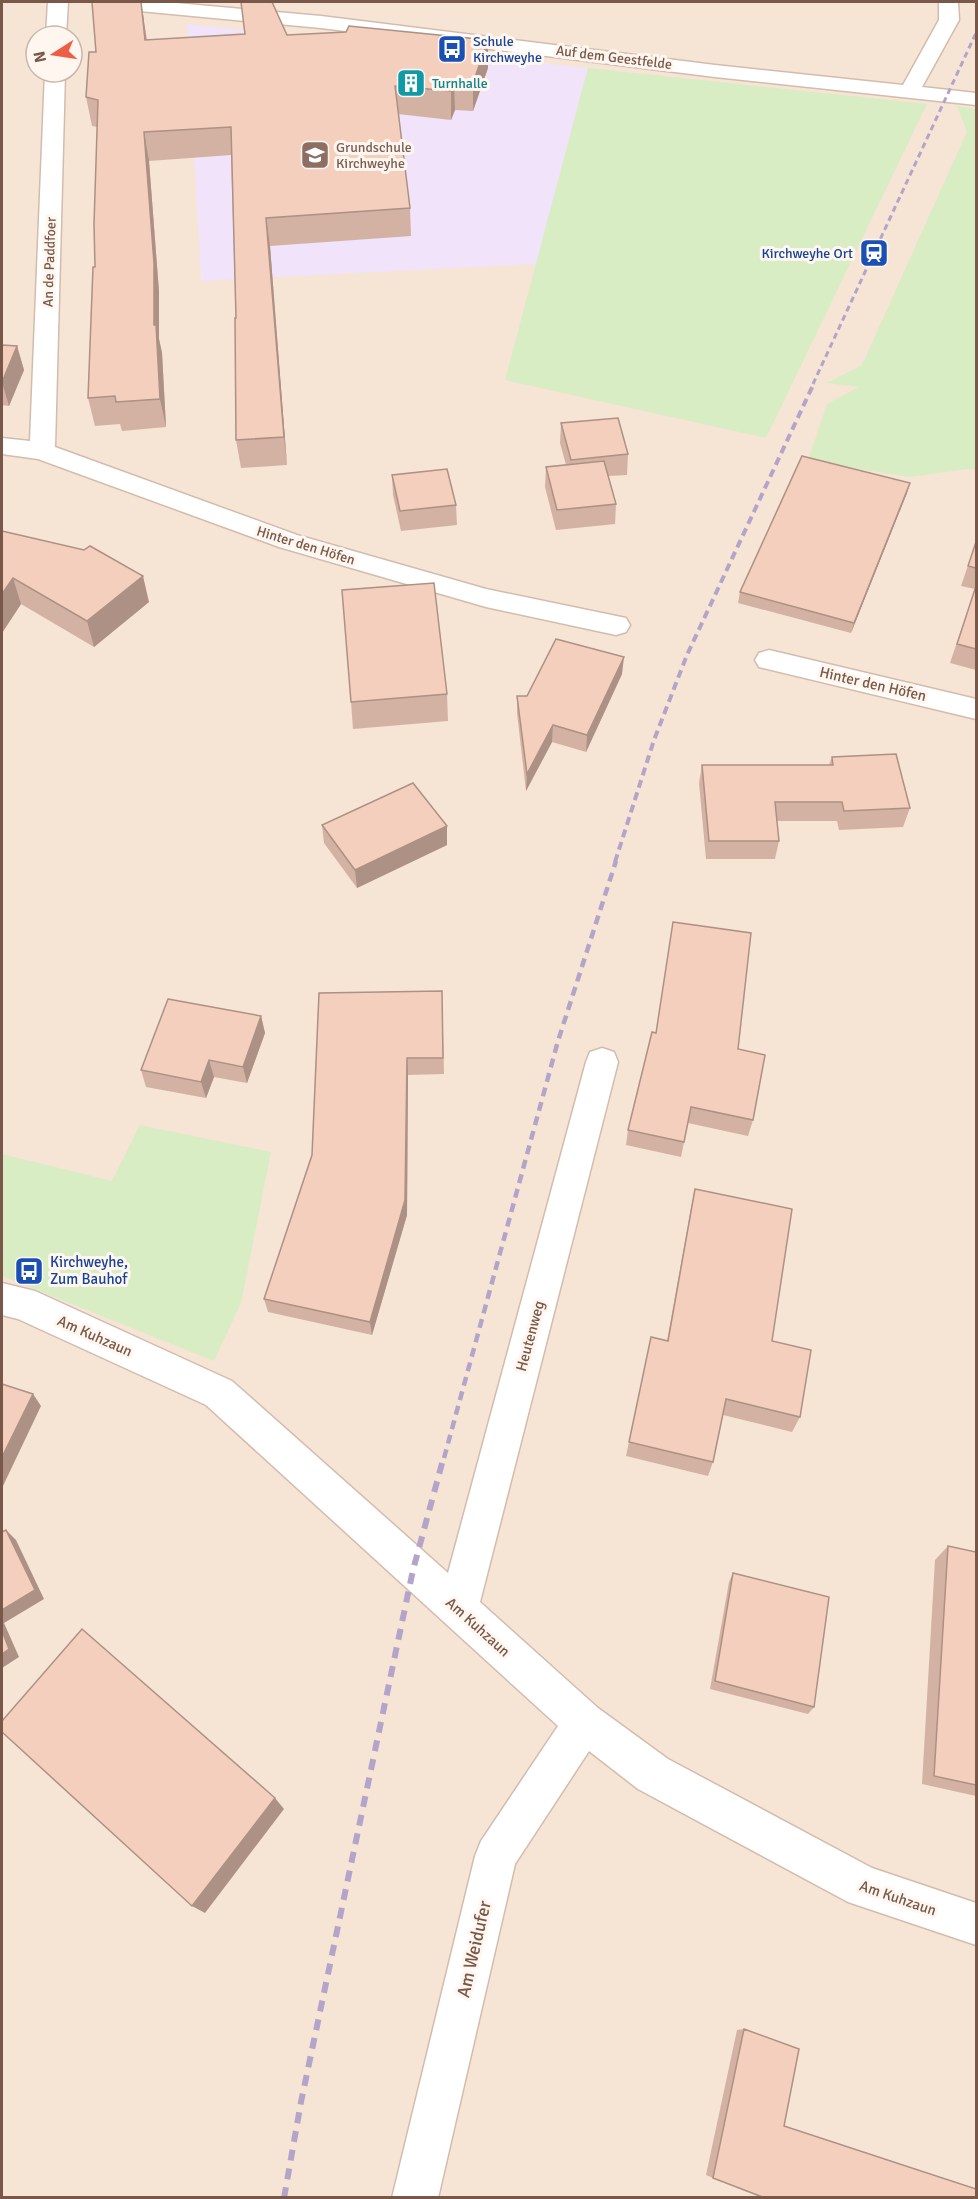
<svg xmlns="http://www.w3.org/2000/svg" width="978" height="2199" font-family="Signika,sans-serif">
  <rect width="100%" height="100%" fill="#fef3e7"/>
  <!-- residential -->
  <path fill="#f6e4d5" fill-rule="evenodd" d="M2 2H976V2197H2ZM36 36H72V72H36Z"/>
  <!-- education -->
  <polygon fill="#f0e3fa" points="187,24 588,68 536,264 201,281"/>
  <!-- green -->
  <g fill="#d8edc4">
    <polygon points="588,68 927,104 766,438 505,380"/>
    <polygon points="957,106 976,109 976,470 968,469 909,477 808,461 827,404 859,387 827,383 862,365 967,132"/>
    <polygon points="140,1125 271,1152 241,1303 214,1361 2,1276 2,1154 112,1181"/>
  </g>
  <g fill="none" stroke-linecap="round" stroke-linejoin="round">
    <!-- street casing -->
    <g stroke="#d3bcae" stroke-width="3">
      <g id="street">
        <polygon points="48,2 68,2 66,36 46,36"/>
        <polygon points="98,2 165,2 321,16 715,65 903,85 939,20 939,2 958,2 959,20 922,87 976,93 976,105 715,77 321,28 108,8 101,6"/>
        <polygon points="45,72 65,72 55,447 297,535 486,589 626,618 630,625 626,632 616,635 486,607 279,547 38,459 2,454 2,438 30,441"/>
        <polygon points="769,650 976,699 976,719 759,667 755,660 759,653"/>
        <polygon points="602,1048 614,1052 618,1062 480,1602 598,1708 668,1759 872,1868 976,1903 976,1945 848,1902 638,1789 589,1751 515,1864 438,2198 392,2198 475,1856 481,1841 558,1726 206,1405 18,1319 2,1315 2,1283 35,1291 232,1381 448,1573 586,1062 590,1052"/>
      </g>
    </g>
    <!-- street -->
    <use href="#street" fill="#fff" fill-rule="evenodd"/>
    <!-- rail-far3 -->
    <polyline stroke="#b5a4c9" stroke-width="3" stroke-dasharray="6 4" stroke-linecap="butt" points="813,384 976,33"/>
    <!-- rail-far2 -->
    <polyline stroke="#b5a4c9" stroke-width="4" stroke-dasharray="8 5" stroke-linecap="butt" points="615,862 654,740 687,655 814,383"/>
    <!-- rail-far1 -->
    <polyline stroke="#b5a4c9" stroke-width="4.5" stroke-dasharray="9 6" stroke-linecap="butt" points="444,1458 558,1041 616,861"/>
    <!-- rail -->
    <polyline stroke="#b5a4c9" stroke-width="6" stroke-dasharray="11 8" stroke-linecap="butt" points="284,2198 301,2102 413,1570 444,1456"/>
  </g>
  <!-- wall -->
  <g fill="#d3b2a3">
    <polygon points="143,14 147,40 287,35 488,68 473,111 455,110 451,120 398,114 410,208 411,236 270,246 287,465 241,468 236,440 236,318 231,155 149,161 159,292 159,339 162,353 166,427 122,431 120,424 95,426 88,398 95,267 97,127 92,126 86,97 96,52"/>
    <polygon points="2,345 17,346 24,370 9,406 2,405"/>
    <polygon points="561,423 628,454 627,475 608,476 616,504 615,524 556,530 545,487 546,467 566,465 560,443"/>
    <polygon points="392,475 456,505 457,525 401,531 393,495"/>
    <polygon points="907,493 851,633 738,603 740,592"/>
    <polygon points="2,531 149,602 94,647 21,604 2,633"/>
    <polygon points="976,542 976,670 950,663 975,589 961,586"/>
    <polygon points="622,674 586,752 552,742 526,791 517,713 517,696 527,696"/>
    <polygon points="447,694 448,721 353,729 351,702"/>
    <polygon points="832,757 910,808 903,827 839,830 837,821 777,821 779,841 775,859 706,859 699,783 702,765 829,765"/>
    <polygon points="322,825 447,826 447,845 357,888 324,843"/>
    <polygon points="442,991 444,1074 408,1075 407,1215 372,1335 268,1312 264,1299"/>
    <polygon points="261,1016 265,1033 247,1083 214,1077 206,1098 146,1087 141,1070"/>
    <polygon points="738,1049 753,1120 748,1136 688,1123 681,1157 626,1145 628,1130"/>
    <polygon points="695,1189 800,1417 792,1432 723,1415 713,1462 708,1476 626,1456 651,1337 667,1341 691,1208"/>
    <polygon points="948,1546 976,1552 976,1796 922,1784 935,1560"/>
    <polygon points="733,1573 814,1707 808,1714 710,1689 729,1582"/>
    <polygon points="744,2029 784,2126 713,2178 706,2175 737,2030"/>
  </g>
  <!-- shaded-wall -->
  <g fill="#ac9184">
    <polygon points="141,2 143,14 150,69 145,40"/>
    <polygon points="488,40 488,68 473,111 473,83"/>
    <polygon points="454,82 455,110 451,120 451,91"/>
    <polygon points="144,132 149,161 159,292 159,339 162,353 166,427 160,399 154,325"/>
    <polygon points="266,218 270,246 287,465 284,437"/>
    <polygon points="17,346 24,370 9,406 2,382"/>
    <polygon points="910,483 907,493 851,633 854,623"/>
    <polygon points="143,576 149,602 94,647 87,621"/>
    <polygon points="13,578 21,604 2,633 2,594"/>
    <polygon points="624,657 622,674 586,752 587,735"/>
    <polygon points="553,725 552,742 526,791 527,774"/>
    <polygon points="447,826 447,845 357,888 355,870"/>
    <polygon points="261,1016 265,1033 247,1083 243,1067"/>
    <polygon points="407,1058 408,1075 407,1215 372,1335 370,1322"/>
    <polygon points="209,1060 214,1077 206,1098 201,1082"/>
    <polygon points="33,1394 41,1406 2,1488 2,1457"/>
    <polygon points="6,1530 16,1540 44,1599 4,1623 19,1657 2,1668 2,1610"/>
    <polygon points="275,1798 284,1809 205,1913 192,1906"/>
  </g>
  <!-- building -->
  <g fill="#f5cfbd" stroke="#ac9184" stroke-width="1.5">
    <polygon points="92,2 141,2 145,40 245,34 241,2 272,2 287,35 346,32 349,26 488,40 473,83 454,82 451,91 395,86 410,208 266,218 284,437 236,440 235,318 236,318 231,127 144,132 154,263 154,325 156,325 160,399 116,402 115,396 88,398 93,267 95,267 94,224 98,100 86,97 89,52 96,52"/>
    <polygon points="2,345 17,346 2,382"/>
    <polygon points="618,418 628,454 571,460 561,423"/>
    <polygon points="802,456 910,483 854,623 740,592"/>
    <polygon points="604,461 616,504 557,510 546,467"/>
    <polygon points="447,469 456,505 400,511 392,475"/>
    <polygon points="2,531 84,550 90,546 143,576 87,621 13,578 2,594"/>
    <polygon points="976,542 976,568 968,566"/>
    <polygon points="434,583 447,694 351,702 342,590"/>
    <polygon points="976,586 976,649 957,644"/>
    <polygon points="556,639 624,657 587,735 553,725 527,774 517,696 527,696"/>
    <polygon points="896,754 910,808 844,811 842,802 775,802 779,841 709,841 702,765 833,765 832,757"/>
    <polygon points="413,783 447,826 355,870 322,825"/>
    <polygon points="673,922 751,933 738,1049 765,1055 753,1120 691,1107 684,1142 628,1130 652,1032 656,1033"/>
    <polygon points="442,991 443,1058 407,1058 405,1200 370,1322 264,1299 312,1155 319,993"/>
    <polygon points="168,999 261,1016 243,1067 209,1060 201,1082 141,1070"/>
    <polygon points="695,1189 792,1209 772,1341 811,1350 800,1417 726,1399 713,1462 629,1442 651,1337 668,1341"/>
    <polygon points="2,1384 33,1394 2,1457"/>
    <polygon points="6,1530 35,1590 2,1610 2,1532"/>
    <polygon points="948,1546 976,1552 976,1785 934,1776"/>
    <polygon points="733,1573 829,1597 814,1707 715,1681"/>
    <polygon points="82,1629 275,1798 192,1906 2,1732 2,1721"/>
    <polygon points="2,1631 9,1649 2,1654"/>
    <polygon points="744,2029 799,2049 784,2126 976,2189 976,2198 765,2198 713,2178"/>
  </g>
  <!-- icons -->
  <defs>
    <g id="bus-square" transform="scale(1.5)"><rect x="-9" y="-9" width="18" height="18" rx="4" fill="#1a4fb4" stroke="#fff7ef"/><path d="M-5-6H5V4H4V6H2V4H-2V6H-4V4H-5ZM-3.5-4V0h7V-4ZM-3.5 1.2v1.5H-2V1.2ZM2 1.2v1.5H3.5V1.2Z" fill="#fff"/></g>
    <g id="building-square" transform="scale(1.5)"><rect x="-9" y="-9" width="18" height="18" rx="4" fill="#0f9aa8" stroke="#fff7ef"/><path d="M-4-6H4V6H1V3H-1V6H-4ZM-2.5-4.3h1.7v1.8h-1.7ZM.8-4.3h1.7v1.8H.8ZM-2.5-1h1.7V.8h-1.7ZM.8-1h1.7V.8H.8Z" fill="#fff"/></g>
    <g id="school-square" transform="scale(1.5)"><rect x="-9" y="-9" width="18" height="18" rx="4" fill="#8d6e63" stroke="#fff7ef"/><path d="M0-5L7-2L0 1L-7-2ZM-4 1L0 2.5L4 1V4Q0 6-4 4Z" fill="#fff"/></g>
    <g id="station-square" transform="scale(1.5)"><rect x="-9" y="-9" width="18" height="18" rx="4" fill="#1a4fb4" stroke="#fff7ef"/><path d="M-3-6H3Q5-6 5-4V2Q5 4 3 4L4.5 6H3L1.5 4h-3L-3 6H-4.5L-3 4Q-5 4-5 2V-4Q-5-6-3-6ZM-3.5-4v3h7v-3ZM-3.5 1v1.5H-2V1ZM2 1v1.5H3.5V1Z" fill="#fff"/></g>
  </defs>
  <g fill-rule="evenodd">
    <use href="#bus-square" x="452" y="49"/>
    <use href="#building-square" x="411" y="83"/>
    <use href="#school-square" x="315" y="155"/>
    <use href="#station-square" x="874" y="253"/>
    <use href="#bus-square" x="29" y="1271"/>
  </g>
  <g text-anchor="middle" stroke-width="6" stroke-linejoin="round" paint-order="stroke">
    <!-- far-transit labels -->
    <g font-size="14" fill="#164399" stroke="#fff7ef" text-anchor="start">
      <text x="473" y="46">Schule<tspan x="473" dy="16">Kirchweyhe</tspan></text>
      <text x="853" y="258" text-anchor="end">Kirchweyhe Ort</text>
    </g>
    <!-- far-street labels -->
    <g font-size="14" fill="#795749" stroke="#fff7ef">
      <text transform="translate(614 57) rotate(7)" y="5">Auf dem Geestfelde</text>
      <text transform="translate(49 262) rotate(-88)" y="5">An de Paddfoer</text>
      <text transform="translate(306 545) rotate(17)" y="5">Hinter den Höfen</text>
    </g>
    <!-- far-culture labels -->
    <g font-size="14" fill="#0d838f" stroke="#fff7ef" text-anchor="start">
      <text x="432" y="88">Turnhalle</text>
    </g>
    <!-- far-education labels -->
    <g font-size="14" fill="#785e54" stroke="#fff7ef" text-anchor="start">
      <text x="336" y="152">Grundschule<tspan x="336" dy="16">Kirchweyhe</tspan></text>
    </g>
    <!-- street labels -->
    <g font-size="15" fill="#795749" stroke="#fff7ef">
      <text transform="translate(873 684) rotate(13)" y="5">Hinter den Höfen</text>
      <text transform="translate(95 1336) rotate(24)" y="5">Am Kuhzaun</text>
      <text transform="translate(530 1336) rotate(-75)" y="5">Heutenweg</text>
      <text transform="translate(478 1627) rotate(42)" y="5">Am Kuhzaun</text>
      <text transform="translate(898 1898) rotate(19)" y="5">Am Kuhzaun</text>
    </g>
    <!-- transit labels -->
    <g font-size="15" fill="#164399" stroke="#fff7ef" text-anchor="start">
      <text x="50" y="1267">Kirchweyhe,<tspan x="50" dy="17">Zum Bauhof</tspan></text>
    </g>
    <!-- near-street labels -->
    <g font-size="18" fill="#795749" stroke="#fff7ef">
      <text transform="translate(474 1949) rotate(-77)" y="6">Am Weidufer</text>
    </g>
  </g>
  <!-- border -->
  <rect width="978" height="2199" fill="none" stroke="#795749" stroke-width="6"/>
  <!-- north arrow -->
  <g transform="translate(54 54) rotate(258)"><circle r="28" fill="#fff7ef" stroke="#c9b7ad" stroke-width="1.5"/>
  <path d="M0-4.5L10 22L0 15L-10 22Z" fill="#ee5e46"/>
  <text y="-9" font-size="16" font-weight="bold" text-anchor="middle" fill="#795749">N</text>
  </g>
</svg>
